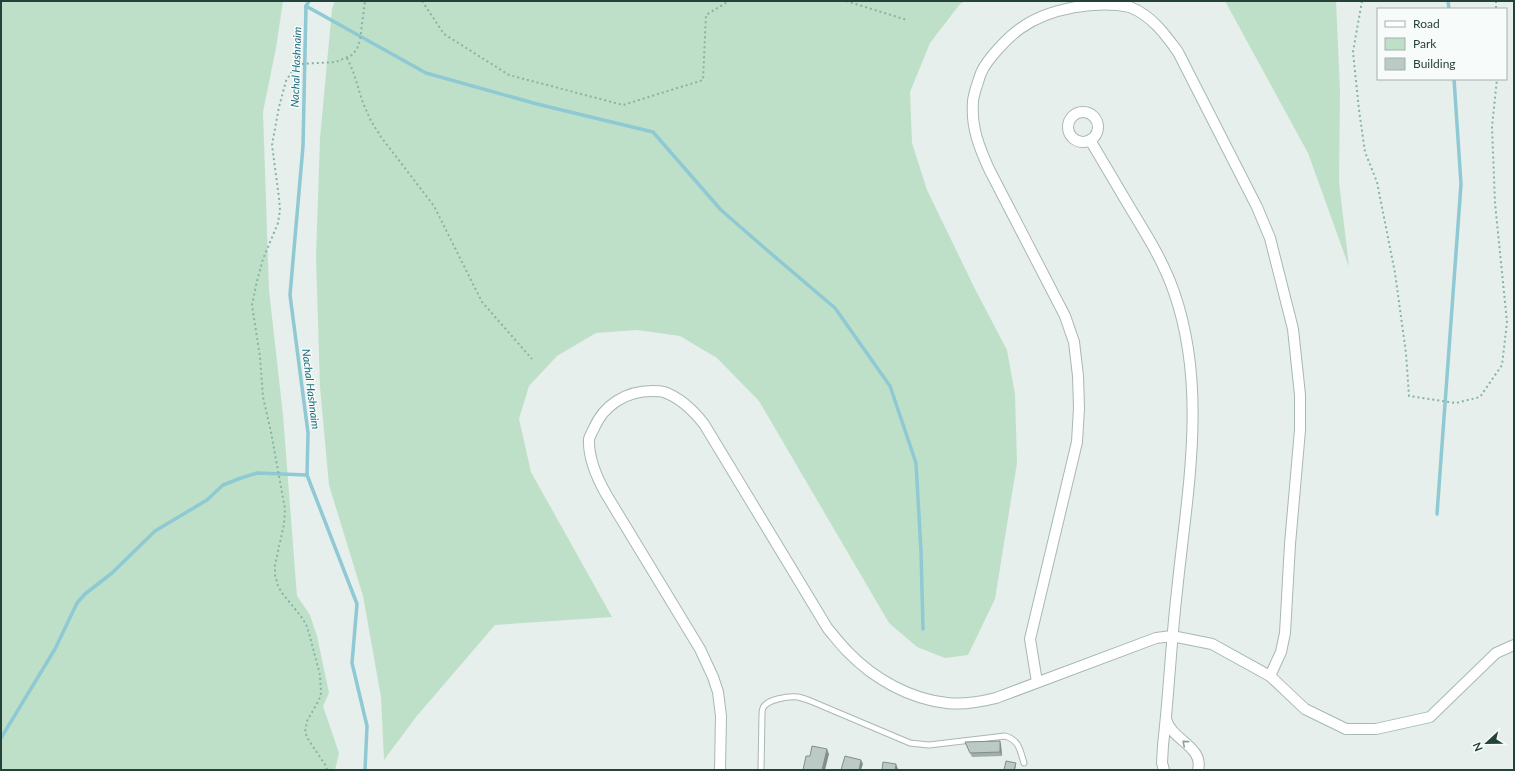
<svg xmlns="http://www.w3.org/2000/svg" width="1515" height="771" font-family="Lato,sans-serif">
  <rect width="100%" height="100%" fill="#e6efeb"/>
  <!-- green -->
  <g fill="#bfe0c8">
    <polygon points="1,1 283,1 276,48 263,112 269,290 283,415 297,596 310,615 317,636 329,693 323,706 339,753 335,770 1,770"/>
    <polygon points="335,1 965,1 960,4 930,43 910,92 912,143 927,190 975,289 1007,350 1015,394 1017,463 995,599 968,655 945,658 917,647 889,623 759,401 717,358 680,336 637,330 596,333 557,356 529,386 519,419 531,472 612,617 495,625 416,717 384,760 381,697 363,596 329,485 320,387 316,257 320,138 332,9"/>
    <polygon points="1225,1 1336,1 1340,91 1339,182 1349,267 1308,153"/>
  </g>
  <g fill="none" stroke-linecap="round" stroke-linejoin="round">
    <!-- stream -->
    <g stroke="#8ec9d4" stroke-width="3.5">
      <polyline points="309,1 306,6 303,146 290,295 308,433 307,475 357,604 352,663 367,726 365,770"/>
      <polyline points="1448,1 1449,9"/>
      <polyline points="306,6 426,73 537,104 653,132 721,210 768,251 835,308 890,386 916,463 921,551 923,629"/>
      <polyline points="1437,514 1461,184 1454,79"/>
      <polyline points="1,738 55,649 77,603 85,594 112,573 155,531 207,500 223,485 241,478 257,473 307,475"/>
    </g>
    <!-- lane casing -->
    <g stroke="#a8b8b2" stroke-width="7">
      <path id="lane" d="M761 770 762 714C762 712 762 710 763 708 767 699 789 696 798 697 803 698 808 700 813 702L910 743 929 745 1005 736C1019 740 1020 750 1024 763"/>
    </g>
    <!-- street casing -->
    <g stroke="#a8b8b2" stroke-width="12">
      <g id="street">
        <circle cx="1083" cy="127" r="15"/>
        <path d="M1090 140C1104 164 1118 187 1132 211 1148 237 1164 263 1174 292 1208 389 1187 492 1177 591 1171 642 1169 694 1163 745L1162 763 1164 770"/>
        <path d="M1037 682 1030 639 1077 442 1079 408 1078 376 1074 342 1065 316 989 169C979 147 971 127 973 102 973 98 975 92 976 88 978 83 979 78 981 73 987 59 1008 37 1021 28 1049 8 1097 0 1130 7 1152 16 1165 34 1178 52L1257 207 1270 238 1293 329 1300 395V430L1290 544 1285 633 1281 652 1270 676"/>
        <path d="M1166 719C1171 740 1204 746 1198 770"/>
        <path d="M720 770 721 716 718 692 713 677 700 649 606 494C597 478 588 459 589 439 590 436 592 432 594 428 604 405 626 391 652 391 656 391 660 391 664 392 681 398 693 410 704 424L828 629C835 637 841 645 848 652 874 679 910 699 947 703 963 705 980 702 996 698L1156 638 1172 636 1212 644 1270 676 1305 709 1346 729H1376L1430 717 1496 653 1514 645"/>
      </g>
    </g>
    <!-- path -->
    <g stroke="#86b3a5" stroke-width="2" stroke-dasharray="2 3" stroke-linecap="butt">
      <polyline points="422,1 444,34 509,75 623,105 703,80 706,15 729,1"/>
      <polyline points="846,1 907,20"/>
      <polyline points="1362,1 1353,52 1359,110 1365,152 1377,182 1395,273 1406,353 1409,396 1456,403 1480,397 1502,365 1507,322 1495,203 1492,127 1497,79"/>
      <polyline points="1496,1 1496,9"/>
      <polyline points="347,58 353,71 363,103 371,121 381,137 434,206 482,302 532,359"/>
      <polyline points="327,770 326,766 308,739 305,732 307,721 319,700 321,693 320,675 309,633 306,624 300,615 282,593 278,586 275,575 275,565 284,524 285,509 271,432 263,397 260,357 252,305 257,281 263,259 278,223 280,210 279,198 272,145 279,107 286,81 293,70 300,64 336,62 352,55 357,49 360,40 365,1"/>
    </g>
    <!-- lane -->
    <use href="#lane" stroke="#fff" stroke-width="5"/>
    <!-- street -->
    <use href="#street" stroke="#fff" stroke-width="10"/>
  </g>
  <!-- wall -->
  <polygon fill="#a1aea9" points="1000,741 1001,745 1002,756 972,757 965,742"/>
  <!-- shaded-wall -->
  <g fill="#838d89">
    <polygon points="1000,741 1001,745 1002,756 1000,752"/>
    <polygon points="827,749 829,754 825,770 822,770"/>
    <polygon points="861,760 863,764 861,770 859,770"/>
    <polygon points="1016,763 1016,765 1015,770 1014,770"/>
    <polygon points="896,764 898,769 897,770 895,770"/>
  </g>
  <!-- building -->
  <g fill="#bbcac4" stroke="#838d89">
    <polygon points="1000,741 1000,752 970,753 965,742"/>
    <polygon points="812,746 827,749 822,770 803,770 806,756 810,756"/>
    <polygon points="845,756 861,760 859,770 841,770"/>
    <polygon points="1006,761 1016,763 1014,770 1004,770"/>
    <polygon points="883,762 896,764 895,770 882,770"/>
  </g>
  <!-- one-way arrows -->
  <defs><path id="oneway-chevron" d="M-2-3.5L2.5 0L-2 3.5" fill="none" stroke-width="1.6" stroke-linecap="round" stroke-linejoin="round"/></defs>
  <use stroke="#92a09c" href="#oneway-chevron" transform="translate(1185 743) rotate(-140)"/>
  <g text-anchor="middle" stroke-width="3" stroke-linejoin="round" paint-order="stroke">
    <!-- water labels -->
    <g font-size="11" font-style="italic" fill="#1c6f80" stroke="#f7fbf9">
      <text transform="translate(296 67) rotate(-88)" y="4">Nachal Hashnaim</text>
      <text transform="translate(311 389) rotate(83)" y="4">Nachal Hashnaim</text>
    </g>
  </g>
  <!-- border -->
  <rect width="1515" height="771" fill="none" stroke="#24423a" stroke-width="4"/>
  <!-- legend -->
  <rect x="1377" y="8" width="130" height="72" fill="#f7fbf9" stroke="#a3b1ad"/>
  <rect x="1385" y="21" width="20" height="6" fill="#ffffff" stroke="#a3b1ad"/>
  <text x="1413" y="28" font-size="12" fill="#24423a">Road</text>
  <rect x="1385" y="38" width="20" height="12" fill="#bfe0c8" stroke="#a3b1ad"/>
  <text x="1413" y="48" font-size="12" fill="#24423a">Park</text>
  <rect x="1385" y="58" width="20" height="12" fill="#bbcac4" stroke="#a3b1ad"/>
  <text x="1413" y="68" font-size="12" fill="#24423a">Building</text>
  <!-- north arrow -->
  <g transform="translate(1487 743) rotate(248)" stroke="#f7fbf9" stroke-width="3" paint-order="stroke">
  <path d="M0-3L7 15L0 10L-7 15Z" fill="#24423a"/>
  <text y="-6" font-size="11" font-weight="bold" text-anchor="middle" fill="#24423a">N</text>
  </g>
</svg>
